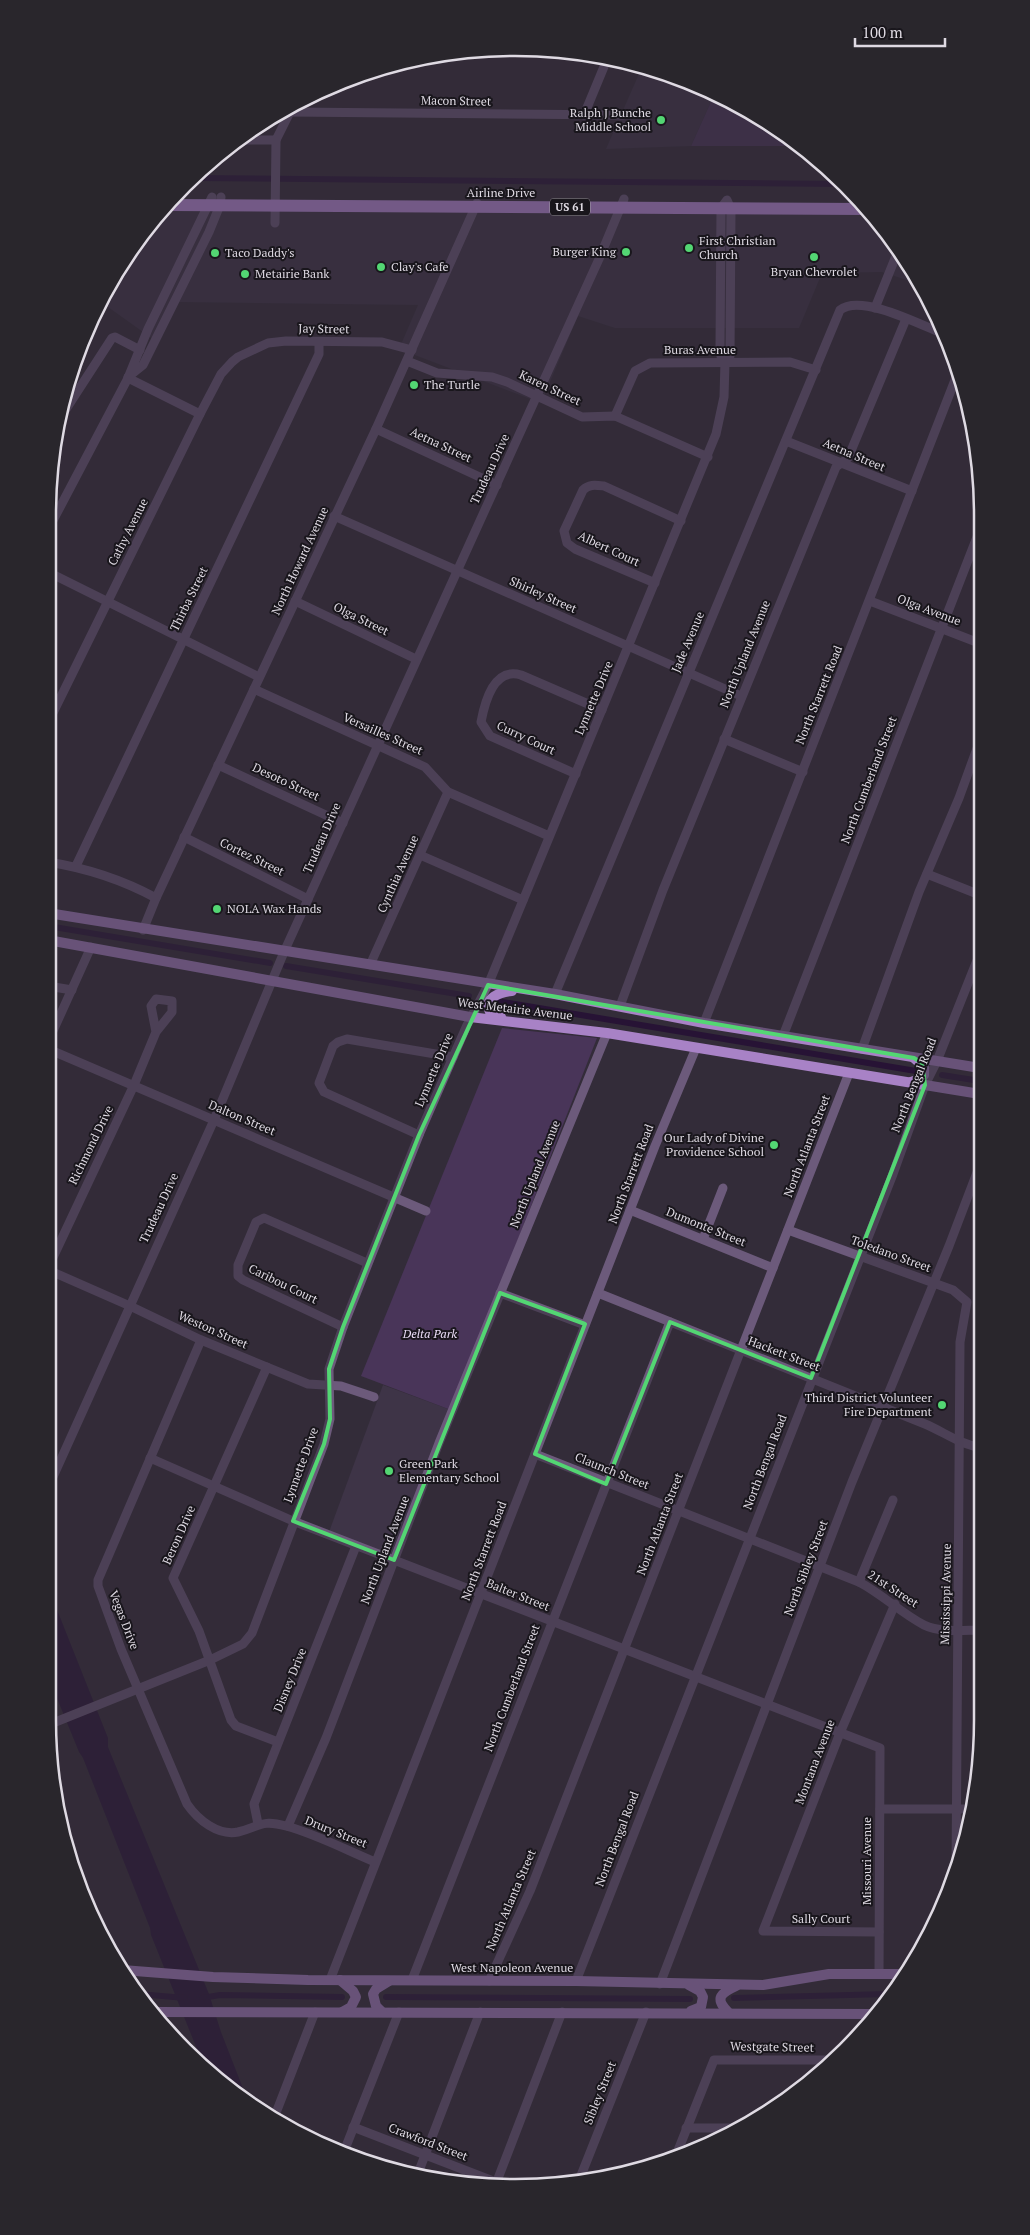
<svg xmlns="http://www.w3.org/2000/svg" width="1030" height="2235" font-family="'PT Serif',serif">
  <rect width="100%" height="100%" fill="#332c39"/>
  <!-- built -->
  <g fill="#3e3447">
    <polygon points="642,67 694,83 714,95 691,146 606,149"/>
    <polygon points="162,211 871,215 886,230 916,283 882,272 822,273 799,328 615,328 578,316 541,403 399,349 418,305 178,302 157,342 101,302 126,256"/>
    <polygon points="383,1385 451,1410 393,1555 329,1532"/>
  </g>
  <!-- green -->
  <g fill="#493559">
    <polygon points="714,95 799,144 802,146 691,146"/>
    <polygon points="502,1028 597,1038 451,1410 361,1376"/>
  </g>
  <!-- water -->
  <polygon fill="#271335" points="48,1587 108,1738 108,1747 209,1994 221,2032 246,2096 201,2059 151,1935 150,1928 83,1758 79,1752 52,1686 48,1670"/>
  <g fill="none" stroke-linecap="round" stroke-linejoin="round">
    <!-- canal -->
    <g stroke="#271335" stroke-width="6">
      <polyline points="192,178 839,184"/>
      <polyline points="48,926 270,963"/>
      <polyline points="286,966 469,996"/>
      <polyline points="497,1001 916,1071"/>
      <polyline points="942,1075 980,1081"/>
      <polyline points="139,1994 185,1998"/>
      <polyline points="386,1997 690,1999"/>
      <polyline points="202,1998 220,1995 342,1997"/>
      <polyline points="734,1998 888,1994"/>
    </g>
    <!-- minor -->
    <g stroke="#6c5a7b" stroke-width="9">
      <polyline points="490,50 565,52"/>
      <polyline points="290,112 623,115"/>
      <polyline points="584,115 608,57"/>
      <polyline points="238,140 276,140"/>
      <polyline points="275,223 276,140 292,108"/>
      <polyline points="875,308 898,251"/>
      <polyline points="407,361 437,373 492,377 507,382 582,417 615,416 708,457"/>
      <polyline points="128,377 143,365 209,232 220,205 221,197"/>
      <polyline points="128,378 200,414"/>
      <polyline points="615,416 635,371 650,363 790,362 816,370"/>
      <polyline points="57,423 112,338 115,337 140,350"/>
      <polyline points="376,429 497,485"/>
      <polyline points="786,441 912,491"/>
      <polyline points="334,516 741,696"/>
      <polyline points="48,530 128,378 148,329 212,197"/>
      <polyline points="48,572 259,677"/>
      <path d="M655 583 575 549 567 543 564 531 583 490C589 484 595 485 604 486L681 521"/>
      <polyline points="295,601 416,659"/>
      <polyline points="870,601 979,643"/>
      <polyline points="254,689 425,767 448,792 549,836"/>
      <polyline points="48,723 200,414 221,374 232,362 238,357 268,343 286,341 382,342 412,350"/>
      <polyline points="724,739 803,772"/>
      <polyline points="218,765 343,823"/>
      <path d="M576 774 490 736 481 722C485 701 494 667 521 675L602 710"/>
      <polyline points="184,837 308,899"/>
      <polyline points="420,855 523,900"/>
      <path d="M48 862C86 868 121 879 156 898"/>
      <polyline points="76,866 319,354 319,342"/>
      <polyline points="927,874 980,895"/>
      <polyline points="143,930 156,898 376,429 477,203"/>
      <polyline points="370,965 448,792"/>
      <polyline points="48,986 72,990"/>
      <path d="M555 994 840 310C861 293 923 326 946 335"/>
      <polyline points="620,1006 663,890 836,467 848,458 906,319"/>
      <polyline points="704,1023 957,375"/>
      <polyline points="783,1036 979,532"/>
      <polyline points="48,1042 91,947"/>
      <polyline points="48,1049 426,1211"/>
      <polyline points="862,1049 919,892 959,798 979,743"/>
      <polyline points="419,1135 324,1092 319,1083 333,1046 338,1042 347,1039 453,1057"/>
      <polyline points="630,1210 773,1268"/>
      <polyline points="788,1230 953,1290 967,1302 960,1342 956,1870"/>
      <polyline points="703,1239 723,1188"/>
      <polyline points="48,1268 134,1085 156,1032 172,1012 172,1001 156,999 151,1006 156,1032"/>
      <polyline points="48,1270 130,1306 201,1340 308,1384 341,1386 374,1397"/>
      <polyline points="500,1293 585,1325"/>
      <path d="M598 1293 925 1424C944 1432 961 1445 982 1448"/>
      <polyline points="343,1327 243,1280 238,1276 238,1265 256,1222 264,1218 367,1263"/>
      <path d="M201 1340 98 1580V1586L121 1649 187 1804C198 1820 218 1836 238 1832 260 1827 260 1819 286 1826 316 1834 346 1850 375 1862"/>
      <polyline points="267,1367 173,1578 199,1631 231,1720 236,1726 278,1742"/>
      <path d="M535 1454 859 1582C882 1594 901 1613 924 1625 940 1633 964 1630 982 1630"/>
      <polyline points="150,1458 293,1521 880,1748 879,1974"/>
      <polyline points="48,1488 214,1120 284,952 599,259 624,199"/>
      <polyline points="48,1554 48,1555"/>
      <polyline points="859,1582 893,1500"/>
      <polyline points="48,1725 210,1660 243,1644 252,1633 324,1444 330,1419 329,1369 343,1327 419,1135 467,1025 488,985 716,434 724,397 725,362 730,356 731,209 727,200 721,208 720,351 721,356 725,362"/>
      <polyline points="880,1809 974,1809"/>
      <polyline points="258,1824 254,1804 356,1546"/>
      <polyline points="288,1826 326,1738 439,1443 607,1033"/>
      <polyline points="879,1932 763,1931 840,1733 895,1604"/>
      <polyline points="330,1980 655,1146 696,1048"/>
      <polyline points="412,1980 670,1322"/>
      <polyline points="489,1981 530,1891 849,1073"/>
      <polyline points="576,1981 893,1174 925,1085 937,1061 980,953"/>
      <polyline points="660,1984 852,1482 949,1246 981,1162"/>
      <polyline points="274,2118 315,2012"/>
      <polyline points="353,2127 493,2181"/>
      <polyline points="686,2128 742,2128"/>
      <polyline points="345,2149 399,2012"/>
      <polyline points="675,2158 714,2060 828,2060"/>
      <polyline points="417,2176 480,2012"/>
      <polyline points="497,2181 562,2012"/>
      <polyline points="578,2183 646,2012"/>
    </g>
    <!-- major -->
    <g stroke="#a882c6" stroke-width="10">
      <polyline points="48,913 555,994 704,1023 980,1068"/>
      <polyline points="48,940 470,1017 607,1033 980,1094"/>
      <path d="M501 1017 490 1012C483 998 500 992 512 991"/>
      <polyline points="911,1082 920,1079 924,1075 924,1067 914,1058"/>
      <polyline points="122,1970 213,1977 308,1980 576,1981 763,1985 829,1974 900,1974"/>
      <polyline points="340,1980 353,1991 356,1997 351,2007 342,2012"/>
      <polyline points="689,1985 700,1991 703,1997 701,2007 691,2011"/>
      <polyline points="152,2012 876,2014"/>
      <polyline points="382,2012 376,2006 373,1994 376,1989 389,1981"/>
      <path d="M728 2012C714 1998 721 1993 736 1986"/>
    </g>
    <!-- highway -->
    <polyline stroke="#c091e4" stroke-width="12" points="168,205 865,209"/>
  </g>
  <!-- marked area -->
  <path d="M0 0H1030V2235H0ZM488 985 914 1058 922 1063 925 1085 811 1378 670 1322 606 1484 535 1454 585 1324 500 1293 394 1560 293 1521 324 1444 330 1419 329 1369 343 1327 419 1135Z" fill="#332c39" fill-opacity=".55" fill-rule="evenodd"/>
  <path fill="none" stroke="#53d673" stroke-width="4" stroke-linejoin="round" d="M488 985 914 1058 922 1063 925 1085 811 1378 670 1322 606 1484 535 1454 585 1324 500 1293 394 1560 293 1521 324 1444 330 1419 329 1369 343 1327 419 1135Z"/>
  <!-- markers -->
  <g fill="#53d673" stroke="#19161c" stroke-width="2">
    <circle cx="661" cy="120" r="5"/>
    <circle cx="689" cy="248" r="5"/>
    <circle cx="626" cy="252" r="5"/>
    <circle cx="215" cy="253" r="5"/>
    <circle cx="814" cy="257" r="5"/>
    <circle cx="381" cy="267" r="5"/>
    <circle cx="245" cy="274" r="5"/>
    <circle cx="414" cy="385" r="5"/>
    <circle cx="217" cy="909" r="5"/>
    <circle cx="774" cy="1145" r="5"/>
    <circle cx="942" cy="1405" r="5"/>
    <circle cx="389" cy="1471" r="5"/>
  </g>
  <g text-anchor="middle" stroke-width="4" stroke-linejoin="round" paint-order="stroke">
    <!-- shield labels -->
    <rect fill="#19161c" stroke="#a49fa7" stroke-width="1" x="550" y="198.5" width="40" height="17" rx="4"/>
    <g font-size="11" font-weight="bold" fill="#dfdae3">
      <text x="570" y="211">US 61</text>
    </g>
    <!-- street labels -->
    <g font-size="12" fill="#dfdae3" stroke="#19161c">
      <text transform="translate(456 101) rotate(1)" y="4">Macon Street</text>
      <text x="501" y="197">Airline Drive</text>
      <text transform="translate(324 329) rotate(1)" y="4">Jay Street</text>
      <text x="700" y="354">Buras Avenue</text>
      <text transform="translate(550 388) rotate(25)" y="4">Karen Street</text>
      <text transform="translate(441 445) rotate(25)" y="4">Aetna Street</text>
      <text transform="translate(854 455) rotate(23)" y="4">Aetna Street</text>
      <text transform="translate(490 469) rotate(-65)" y="4">Trudeau Drive</text>
      <text transform="translate(128 532) rotate(-63)" y="4">Cathy Avenue</text>
      <text transform="translate(609 549) rotate(25)" y="4">Albert Court</text>
      <text transform="translate(300 561) rotate(-65)" y="4">North Howard Avenue</text>
      <text transform="translate(543 595) rotate(24)" y="4">Shirley Street</text>
      <text transform="translate(189 599) rotate(-64)" y="4">Thirba Street</text>
      <text transform="translate(929 610) rotate(21)" y="4">Olga Avenue</text>
      <text transform="translate(361 619) rotate(26)" y="4">Olga Street</text>
      <text transform="translate(688 642) rotate(-67)" y="4">Jade Avenue</text>
      <text transform="translate(745 654) rotate(-68)" y="4">North Upland Avenue</text>
      <text transform="translate(819 695) rotate(-68)" y="4">North Starrett Road</text>
      <text transform="translate(594 698) rotate(-67)" y="4">Lynnette Drive</text>
      <text transform="translate(383 734) rotate(24)" y="4">Versailles Street</text>
      <text transform="translate(526 738) rotate(25)" y="4">Curry Court</text>
      <text transform="translate(869 780) rotate(-69)" y="4">North Cumberland Street</text>
      <text transform="translate(286 782) rotate(25)" y="4">Desoto Street</text>
      <text transform="translate(322 838) rotate(-66)" y="4">Trudeau Drive</text>
      <text transform="translate(252 857) rotate(26)" y="4">Cortez Street</text>
      <text transform="translate(398 874) rotate(-66)" y="4">Cynthia Avenue</text>
      <text transform="translate(515 1009) rotate(7)" y="4">West Metairie Avenue</text>
      <text transform="translate(434 1070) rotate(-67)" y="4">Lynnette Drive</text>
      <text transform="translate(914 1085) rotate(-68)" y="4">North Bengal Road</text>
      <text transform="translate(242 1118) rotate(23)" y="4">Dalton Street</text>
      <text transform="translate(91 1145) rotate(-64)" y="4">Richmond Drive</text>
      <text transform="translate(807 1146) rotate(-69)" y="4">North Atlanta Street</text>
      <text transform="translate(535 1174) rotate(-68)" y="4">North Upland Avenue</text>
      <text transform="translate(631 1174) rotate(-69)" y="4">North Starrett Road</text>
      <text transform="translate(159 1208) rotate(-65)" y="4">Trudeau Drive</text>
      <text transform="translate(706 1227) rotate(22)" y="4">Dumonte Street</text>
      <text transform="translate(891 1254) rotate(20)" y="4">Toledano Street</text>
      <text transform="translate(283 1284) rotate(26)" y="4">Caribou Court</text>
      <text transform="translate(213 1330) rotate(24)" y="4">Weston Street</text>
      <text transform="translate(784 1354) rotate(21)" y="4">Hackett Street</text>
      <text transform="translate(765 1462) rotate(-69)" y="4">North Bengal Road</text>
      <text transform="translate(301 1465) rotate(-70)" y="4">Lynnette Drive</text>
      <text transform="translate(612 1471) rotate(22)" y="4">Claunch Street</text>
      <text transform="translate(660 1524) rotate(-69)" y="4">North Atlanta Street</text>
      <text transform="translate(179 1535) rotate(-66)" y="4">Beron Drive</text>
      <text transform="translate(385 1550) rotate(-69)" y="4">North Upland Avenue</text>
      <text transform="translate(484 1551) rotate(-69)" y="4">North Starrett Road</text>
      <text transform="translate(806 1568) rotate(-69)" y="4">North Sibley Street</text>
      <text transform="translate(893 1589) rotate(33)" y="4">21st Street</text>
      <text transform="translate(946 1594) rotate(-89)" y="4">Mississippi Avenue</text>
      <text transform="translate(518 1595) rotate(22)" y="4">Balter Street</text>
      <text transform="translate(124 1620) rotate(69)" y="4">Vegas Drive</text>
      <text transform="translate(290 1680) rotate(-68)" y="4">Disney Drive</text>
      <text transform="translate(512 1688) rotate(-69)" y="4">North Cumberland Street</text>
      <text transform="translate(815 1762) rotate(-69)" y="4">Montana Avenue</text>
      <text transform="translate(336 1832) rotate(22)" y="4">Drury Street</text>
      <text transform="translate(617 1839) rotate(-69)" y="4">North Bengal Road</text>
      <text transform="translate(867 1861) rotate(-90)" y="4">Missouri Avenue</text>
      <text transform="translate(511 1900) rotate(-67)" y="4">North Atlanta Street</text>
      <text x="821" y="1923">Sally Court</text>
      <text x="512" y="1972">West Napoleon Avenue</text>
      <text transform="translate(772 2047) rotate(1)" y="4">Westgate Street</text>
      <text transform="translate(600 2093) rotate(-68)" y="4">Sibley Street</text>
      <text transform="translate(428 2142) rotate(21)" y="4">Crawford Street</text>
    </g>
    <!-- poi labels -->
    <g font-size="12" fill="#dfdae3" stroke="#19161c" text-anchor="start">
      <text x="651" y="117" text-anchor="end">Ralph J Bunche<tspan x="651" dy="14">Middle School</tspan></text>
      <text x="699" y="245">First Christian<tspan x="699" dy="14">Church</tspan></text>
      <text x="616" y="256" text-anchor="end">Burger King</text>
      <text x="225" y="257">Taco Daddy's</text>
      <text x="391" y="271">Clay's Cafe</text>
      <text x="814" y="276" text-anchor="middle">Bryan Chevrolet</text>
      <text x="255" y="278">Metairie Bank</text>
      <text x="424" y="389">The Turtle</text>
      <text x="227" y="913">NOLA Wax Hands</text>
      <text x="764" y="1142" text-anchor="end">Our Lady of Divine<tspan x="764" dy="14">Providence School</tspan></text>
      <text x="932" y="1402" text-anchor="end">Third District Volunteer<tspan x="932" dy="14">Fire Department</tspan></text>
      <text x="399" y="1468">Green Park<tspan x="399" dy="14">Elementary School</tspan></text>
    </g>
    <!-- park labels -->
    <g font-size="12" font-style="italic" fill="#ebddf8" stroke="#19161c">
      <text x="430" y="1338">Delta Park</text>
    </g>
  </g>
  <!-- crop -->
  <path d="M0 0H1030V2235H0ZM515 56H515A459 459 0 0 1 974 515V1720A459 459 0 0 1 515 2179H515A459 459 0 0 1 56 1720V515A459 459 0 0 1 515 56Z" fill="#29262c" fill-rule="evenodd"/>
  <path fill="none" stroke="#dfdae3" stroke-width="2.5" d="M515 56H515A459 459 0 0 1 974 515V1720A459 459 0 0 1 515 2179H515A459 459 0 0 1 56 1720V515A459 459 0 0 1 515 56Z"/>
  <!-- scale -->
  <path d="M855 38v8h90v-8" fill="none" stroke="#dfdae3" stroke-width="2.5"/>
  <text x="862" y="38" font-size="15" fill="#dfdae3" stroke="#19161c" stroke-width="4" paint-order="stroke">100 m</text>
</svg>
